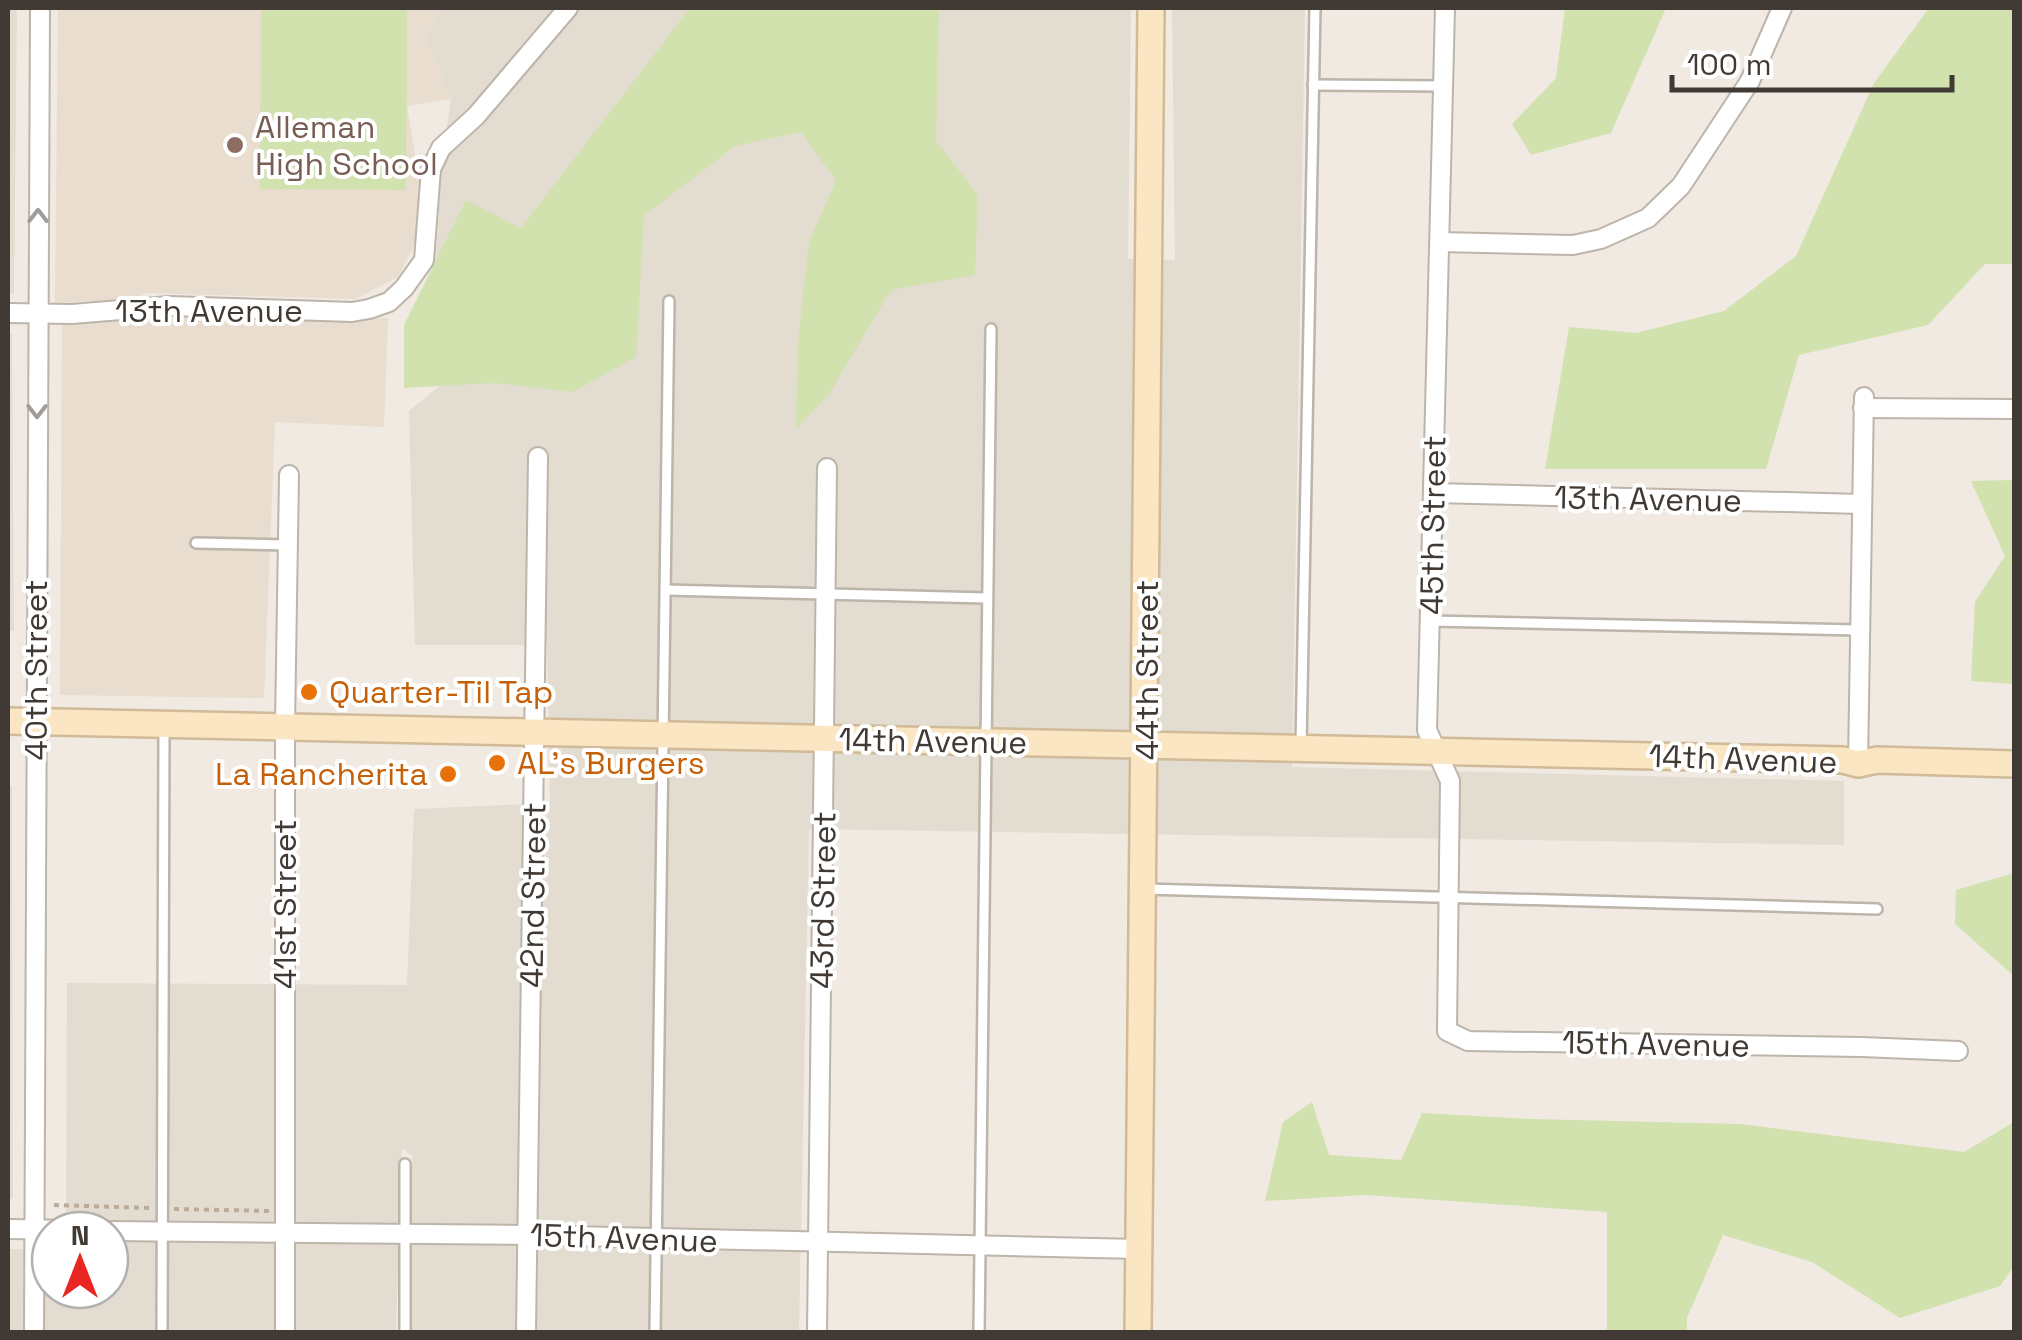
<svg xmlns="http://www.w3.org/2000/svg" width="2022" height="1340" font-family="'Space Grotesk',sans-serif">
  <rect width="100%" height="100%" fill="#f0eae3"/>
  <!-- residential -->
  <g fill="#e3dcd1">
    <polygon points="8,8 17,8 14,294 8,294"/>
    <polygon points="442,8 1131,8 1128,259 1175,260 1172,8 1305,8 1292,767 1844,781 1844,845 809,829 799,1332 412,1332 412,1156 402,1148 396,1332 8,1332 8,1249 50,1250 50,1290 110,1290 110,1230 66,1230 67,983 407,985 414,809 550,803 547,645 415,645 409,411 543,302 422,298 436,256 442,164 451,99 426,36"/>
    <polygon points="8,334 12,334 14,631 8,631"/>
    <polygon points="8,786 12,786 13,1199 8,1199"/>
  </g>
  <!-- education -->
  <g fill="#e8ddce">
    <polygon points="58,8 442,8 427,37 451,99 407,106 420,184 419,216 416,242 398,277 356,299 146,293 135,299 55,303"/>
    <polygon points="191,317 388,318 384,427 275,422 264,698 60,695 62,323"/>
  </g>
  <!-- green -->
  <g fill="#d1e2ae">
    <polygon points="261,8 407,8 406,190 260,189"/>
    <polygon points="690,8 939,8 936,141 978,195 975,275 891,290 829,394 796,429 798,343 809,241 836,181 801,132 735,146 644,216 636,357 572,392 494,383 404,388 404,325 466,200 521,228"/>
    <polygon points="1565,8 1666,8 1611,133 1531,155 1512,124 1556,78"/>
    <polygon points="1929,8 2014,8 2014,264 1985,264 1928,325 1799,355 1766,469 1545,469 1569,327 1636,333 1724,311 1796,256 1874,83"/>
    <polygon points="2014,480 2014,684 1971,681 1975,602 2005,556 1971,481"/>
    <polygon points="2014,873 2014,976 1955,924 1956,890"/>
    <polygon points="1312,1102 1329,1155 1401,1160 1422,1113 1532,1119 1740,1124 1964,1152 2014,1122 2014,1266 2000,1286 1900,1318 1812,1262 1723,1235 1687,1318 1687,1332 1607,1332 1607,1212 1365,1195 1265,1201 1283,1122"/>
  </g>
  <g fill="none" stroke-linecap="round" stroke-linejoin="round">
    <!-- lane casing -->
    <g stroke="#bdb4aa" stroke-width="14">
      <g id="lane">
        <polyline points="1313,85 1443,86"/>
        <polyline points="196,543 288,545"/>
        <polyline points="667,590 987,598"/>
        <polyline points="1431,621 1858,630"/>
        <polyline points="1301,745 1315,8"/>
        <polyline points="1145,889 1877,909"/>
        <polyline points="405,1164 405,1332"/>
        <polyline points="162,1332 164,727"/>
        <polyline points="655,1332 669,301"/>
        <polyline points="979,1332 991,329"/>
      </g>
    </g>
    <!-- street casing -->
    <g stroke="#bdb4aa" stroke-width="22">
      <g id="street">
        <polyline points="1445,8 1427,730 1450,781 1447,1031 1468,1041 1862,1047 1958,1051"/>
        <polyline points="1440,242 1573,245 1601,239 1648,218 1681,186 1750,81 1782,8"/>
        <polyline points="8,313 72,314 169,306 352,312 369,309 389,302 404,288 424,260 431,169 441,148 476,116 568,8"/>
        <polyline points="1863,408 2014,409"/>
        <polyline points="1434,493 1861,504"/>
        <polyline points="1858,764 1864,397"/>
        <polyline points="8,1229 80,1230"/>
        <polyline points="110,1231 528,1235 1138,1249"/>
        <polyline points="34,1332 40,8"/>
        <polyline points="285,1332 285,726 289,475"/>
        <polyline points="526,1332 538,457"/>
        <polyline points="817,1332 827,468"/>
      </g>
    </g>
    <!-- secondary casing -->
    <g stroke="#d0ba98" stroke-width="30">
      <g id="secondary">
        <polyline points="8,721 1843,760 1858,764 1877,760 2014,764"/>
        <polyline points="1138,1332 1151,8"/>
      </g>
    </g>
    <!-- path -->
    <g stroke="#bbab99" stroke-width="4" stroke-dasharray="5 5" stroke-linecap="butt">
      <polyline points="54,1205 150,1208"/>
      <polyline points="174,1209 270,1211"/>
    </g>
    <!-- lane -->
    <use href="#lane" stroke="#fff" stroke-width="9"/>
    <!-- street -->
    <use href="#street" stroke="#fff" stroke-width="18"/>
    <!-- secondary -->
    <use href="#secondary" stroke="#fae6c3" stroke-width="25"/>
  </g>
  <!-- one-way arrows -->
  <defs><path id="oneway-chevron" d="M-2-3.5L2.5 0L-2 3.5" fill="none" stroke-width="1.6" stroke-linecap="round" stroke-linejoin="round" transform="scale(2.5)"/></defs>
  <g stroke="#a09c9a">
    <use href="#oneway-chevron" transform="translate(38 216) rotate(-90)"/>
    <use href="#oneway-chevron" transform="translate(37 411) rotate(90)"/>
  </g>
  <!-- markers -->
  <circle fill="#8d6e63" stroke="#fff" stroke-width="4" cx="235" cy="145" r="10"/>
  <g fill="#e8710a" stroke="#fff" stroke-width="4">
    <circle cx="309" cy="692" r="10"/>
    <circle cx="497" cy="763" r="10"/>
    <circle cx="448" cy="774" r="10"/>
  </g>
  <g text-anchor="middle" stroke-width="8" stroke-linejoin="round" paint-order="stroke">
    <!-- education labels -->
    <g font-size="32" fill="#785e54" stroke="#fff" text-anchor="start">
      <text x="255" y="138">Alleman<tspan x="255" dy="37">High School</tspan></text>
    </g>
    <!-- street labels -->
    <g font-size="32" fill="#413a34" stroke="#fff">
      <text x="209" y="322">13th Avenue</text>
      <text transform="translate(1648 499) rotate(1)" y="11">13th Avenue</text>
      <text transform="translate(1433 525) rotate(-89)" y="11">45th Street</text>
      <text transform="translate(36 670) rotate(-90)" y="11">40th Street</text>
      <text transform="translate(1147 670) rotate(-90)" y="11">44th Street</text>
      <text transform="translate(933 741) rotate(1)" y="11">14th Avenue</text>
      <text transform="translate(1743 759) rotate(2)" y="11">14th Avenue</text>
      <text transform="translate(533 895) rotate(-89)" y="11">42nd Street</text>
      <text transform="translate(823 900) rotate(-89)" y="11">43rd Street</text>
      <text transform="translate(285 904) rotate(-90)" y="11">41st Street</text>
      <text transform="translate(1656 1044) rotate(1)" y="11">15th Avenue</text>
      <text transform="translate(624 1238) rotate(2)" y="11">15th Avenue</text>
    </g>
    <!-- food labels -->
    <g font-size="32" fill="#c56008" stroke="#fff" text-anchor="start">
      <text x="329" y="703">Quarter-Til Tap</text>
      <text x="517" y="774">AL’s Burgers</text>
      <text x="428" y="785" text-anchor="end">La Rancherita</text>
    </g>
  </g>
  <!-- border -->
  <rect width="2022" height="1340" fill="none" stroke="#413a34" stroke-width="20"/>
  <!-- north arrow -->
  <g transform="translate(80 1260)"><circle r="48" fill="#ffffff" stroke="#b3b0ae" stroke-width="2.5"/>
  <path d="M0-8L18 38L0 25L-18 38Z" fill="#e82622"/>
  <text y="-15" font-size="28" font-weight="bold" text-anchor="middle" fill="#413a34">N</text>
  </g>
  <!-- scale -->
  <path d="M1672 75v15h280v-15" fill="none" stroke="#413a34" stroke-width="5"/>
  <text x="1687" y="75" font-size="30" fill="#413a34" stroke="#ffffff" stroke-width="8" paint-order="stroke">100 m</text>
</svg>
